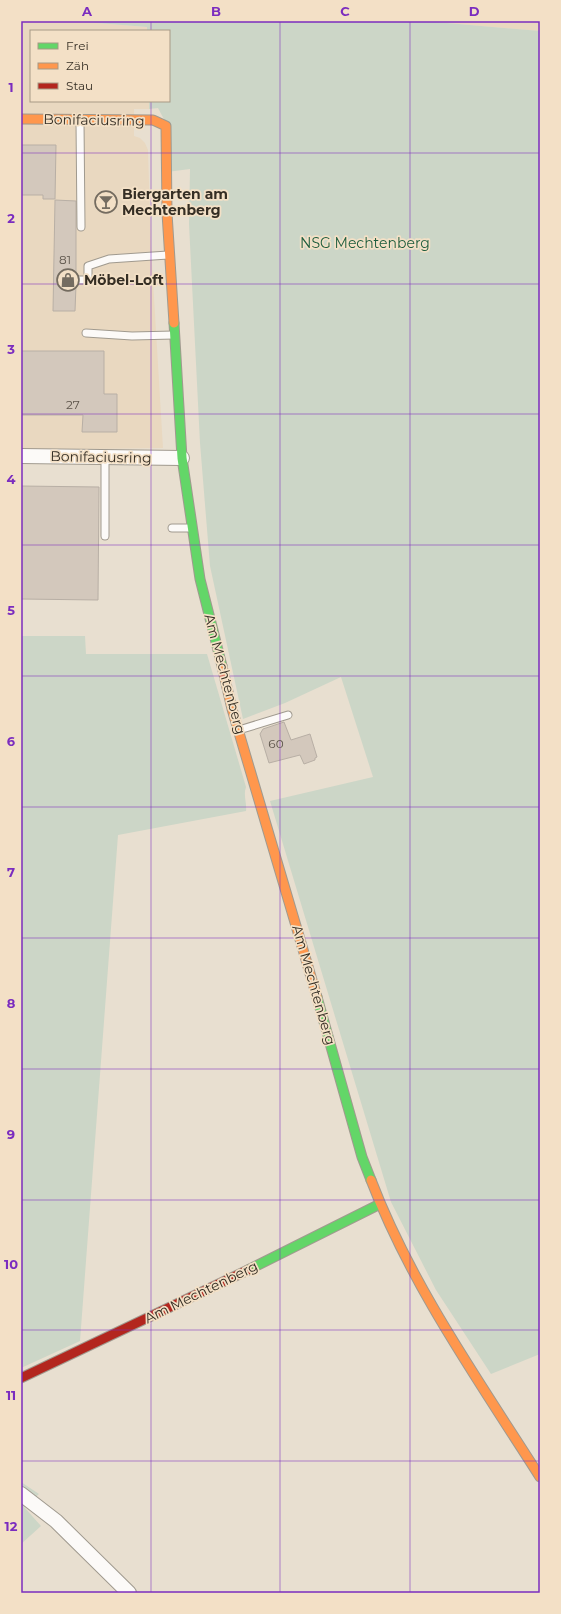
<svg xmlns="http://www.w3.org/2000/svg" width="561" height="1614" font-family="Montserrat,sans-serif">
  <rect width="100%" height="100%" fill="#e8dfd0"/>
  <!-- built -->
  <g fill="#e9d8c0">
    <polygon points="21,21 72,21 147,27 147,31 31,31 31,101 149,101 149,109 134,109 134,136 140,138 145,143 148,150 151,247 163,448 21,450"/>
    <polygon points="424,21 540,21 540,31"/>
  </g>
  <!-- green -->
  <g fill="#ccd6c7">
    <polygon points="72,21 424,21 540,31 540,1354 491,1374 436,1290 391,1202 270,801 373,777 341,677 285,703 243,719 210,566 200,443 189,224 190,169 167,172 167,125 158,108 149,109 149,101 169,101 169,31 147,31 147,27"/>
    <path d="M21 636H85L86 654H207L246 787C243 795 247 803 246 811L118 835 80 1341 21 1368Z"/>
    <polygon points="21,1482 39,1494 24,1507 41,1526 21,1544"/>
  </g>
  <!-- building -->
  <g fill="#d3c8bc" stroke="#b8afa5">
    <polygon points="21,145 56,145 55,199 43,199 43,195 21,195"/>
    <polygon points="55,200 76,201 76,275 71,280 72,283 76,285 75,311 53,311"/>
    <polygon points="21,351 104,351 104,394 117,394 117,432 82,432 83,415 21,415"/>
    <polygon points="21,486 99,487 98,600 21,599"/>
    <polygon points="284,722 291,740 310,734 317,757 315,758 315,760 304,764 300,755 269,763 260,734 263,729"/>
  </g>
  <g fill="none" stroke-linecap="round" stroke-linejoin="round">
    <!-- lane casing -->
    <g stroke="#a09a8f" stroke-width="9">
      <g id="lane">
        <polyline points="80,122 81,227"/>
        <polyline points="76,280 88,280 88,266 109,259 168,255"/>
        <polyline points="86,333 132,336 174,335"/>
        <polyline points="105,457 105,536"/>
        <polyline points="172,528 191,528"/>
        <polyline points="239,730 288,715"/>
      </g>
    </g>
    <!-- street casing -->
    <g stroke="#a09a8f" stroke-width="16">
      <g id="street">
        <polyline points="21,456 182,458"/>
        <polyline points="21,1494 56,1521 129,1593"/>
      </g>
    </g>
    <!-- fast casing -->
    <g stroke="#a09a8f" stroke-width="11">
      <g id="fast">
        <polyline points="174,323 182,458 200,579 222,666"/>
        <polyline points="317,997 362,1157 371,1180"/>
        <polyline points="248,1270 380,1204"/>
      </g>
    </g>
    <!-- slow casing -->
    <g stroke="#a09a8f" stroke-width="11">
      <g id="slow">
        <polyline points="21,119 153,120 166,126 167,213 174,323"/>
        <polyline points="222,666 232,709 317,997"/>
        <path d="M371 1180C412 1287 479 1381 540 1477"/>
      </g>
    </g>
    <!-- jam casing -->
    <g stroke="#a09a8f" stroke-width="11">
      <polyline id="jam" points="21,1378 248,1270"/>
    </g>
    <!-- lane -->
    <use href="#lane" stroke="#fcfaf8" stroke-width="7"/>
    <!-- street -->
    <use href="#street" stroke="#fcfaf8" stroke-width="14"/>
    <!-- fast -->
    <use href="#fast" stroke="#63d668" stroke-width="9"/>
    <!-- slow -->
    <use href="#slow" stroke="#ff974d" stroke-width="9"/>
    <!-- jam -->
    <use href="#jam" stroke="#b3261e" stroke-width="9"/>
  </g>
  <!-- grid -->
  <path fill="none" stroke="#7b2cbf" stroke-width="1" stroke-opacity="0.55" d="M151 21V31M280 21V1593M410 21V1593M151 101V1593M21 153H540M21 284H540M21 414H540M21 545H540M21 676H540M21 807H540M21 938H540M21 1069H540M21 1200H540M21 1330H540M21 1461H540"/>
  <!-- icons -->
  <defs>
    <g id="bar-ring" transform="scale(1.15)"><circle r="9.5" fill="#f3e0c6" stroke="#746c60" stroke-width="1.5"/><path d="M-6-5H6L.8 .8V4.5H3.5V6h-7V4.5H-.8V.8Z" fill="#746c60"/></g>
    <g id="shop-ring" transform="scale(1.15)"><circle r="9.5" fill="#f3e0c6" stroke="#746c60" stroke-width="1.5"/><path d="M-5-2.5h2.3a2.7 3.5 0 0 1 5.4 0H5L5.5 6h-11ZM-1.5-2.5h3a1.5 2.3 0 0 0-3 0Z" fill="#746c60"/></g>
  </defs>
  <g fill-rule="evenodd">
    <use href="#bar-ring" x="106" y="202"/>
    <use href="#shop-ring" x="68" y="280"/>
  </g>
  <g text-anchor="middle" stroke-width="3.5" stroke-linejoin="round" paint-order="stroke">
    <!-- number labels -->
    <g font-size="12" fill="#5c544a">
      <text x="65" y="264">81</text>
      <text x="73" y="409">27</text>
      <text x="276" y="748">60</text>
    </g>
    <!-- street labels -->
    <g font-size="14" fill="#352e24" stroke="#f3e0c6">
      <text transform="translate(94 120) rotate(1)" y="5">Bonifaciusring</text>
      <text transform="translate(101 457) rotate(1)" y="5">Bonifaciusring</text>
      <text transform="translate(225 674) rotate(75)" y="5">Am Mechtenberg</text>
      <text transform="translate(314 985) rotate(74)" y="5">Am Mechtenberg</text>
      <text transform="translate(201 1292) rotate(-26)" y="5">Am Mechtenberg</text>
    </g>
    <!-- poi labels -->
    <g font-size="14" font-weight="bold" fill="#352e24" stroke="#f3e0c6" text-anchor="start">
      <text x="122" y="199">Biergarten am<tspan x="122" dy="16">Mechtenberg</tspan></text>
      <text x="84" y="285">Möbel-Loft</text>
    </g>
    <!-- park labels -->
    <g font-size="14" fill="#1c5c3d" stroke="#f3e0c6">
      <text x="365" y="248">NSG Mechtenberg</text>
    </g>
  </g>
  <!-- border -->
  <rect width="561" height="1614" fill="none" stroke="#f3e0c6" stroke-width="44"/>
  <!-- legend -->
  <rect x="30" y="30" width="140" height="72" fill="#f3e0c6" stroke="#a79985"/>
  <rect x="38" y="43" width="20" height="6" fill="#63d668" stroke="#a79985"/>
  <text x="66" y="50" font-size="12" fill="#352e24">Frei</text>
  <rect x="38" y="63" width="20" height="6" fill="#ff974d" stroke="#a79985"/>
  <text x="66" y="70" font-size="12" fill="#352e24">Zäh</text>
  <rect x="38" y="83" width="20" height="6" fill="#b3261e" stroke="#a79985"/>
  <text x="66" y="90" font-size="12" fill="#352e24">Stau</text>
  <rect x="22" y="22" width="517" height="1570" fill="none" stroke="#7b2cbf" stroke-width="1.5"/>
  <g font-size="13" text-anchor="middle" font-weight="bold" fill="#7b2cbf">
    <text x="87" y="16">A</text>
    <text x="216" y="16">B</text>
    <text x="345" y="16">C</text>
    <text x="474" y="16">D</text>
    <text x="11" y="92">1</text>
    <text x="11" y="223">2</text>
    <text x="11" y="354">3</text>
    <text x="11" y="484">4</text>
    <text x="11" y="615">5</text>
    <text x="11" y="746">6</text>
    <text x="11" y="877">7</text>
    <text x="11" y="1008">8</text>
    <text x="11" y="1139">9</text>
    <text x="11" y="1269">10</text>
    <text x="11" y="1400">11</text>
    <text x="11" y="1531">12</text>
  </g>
</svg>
